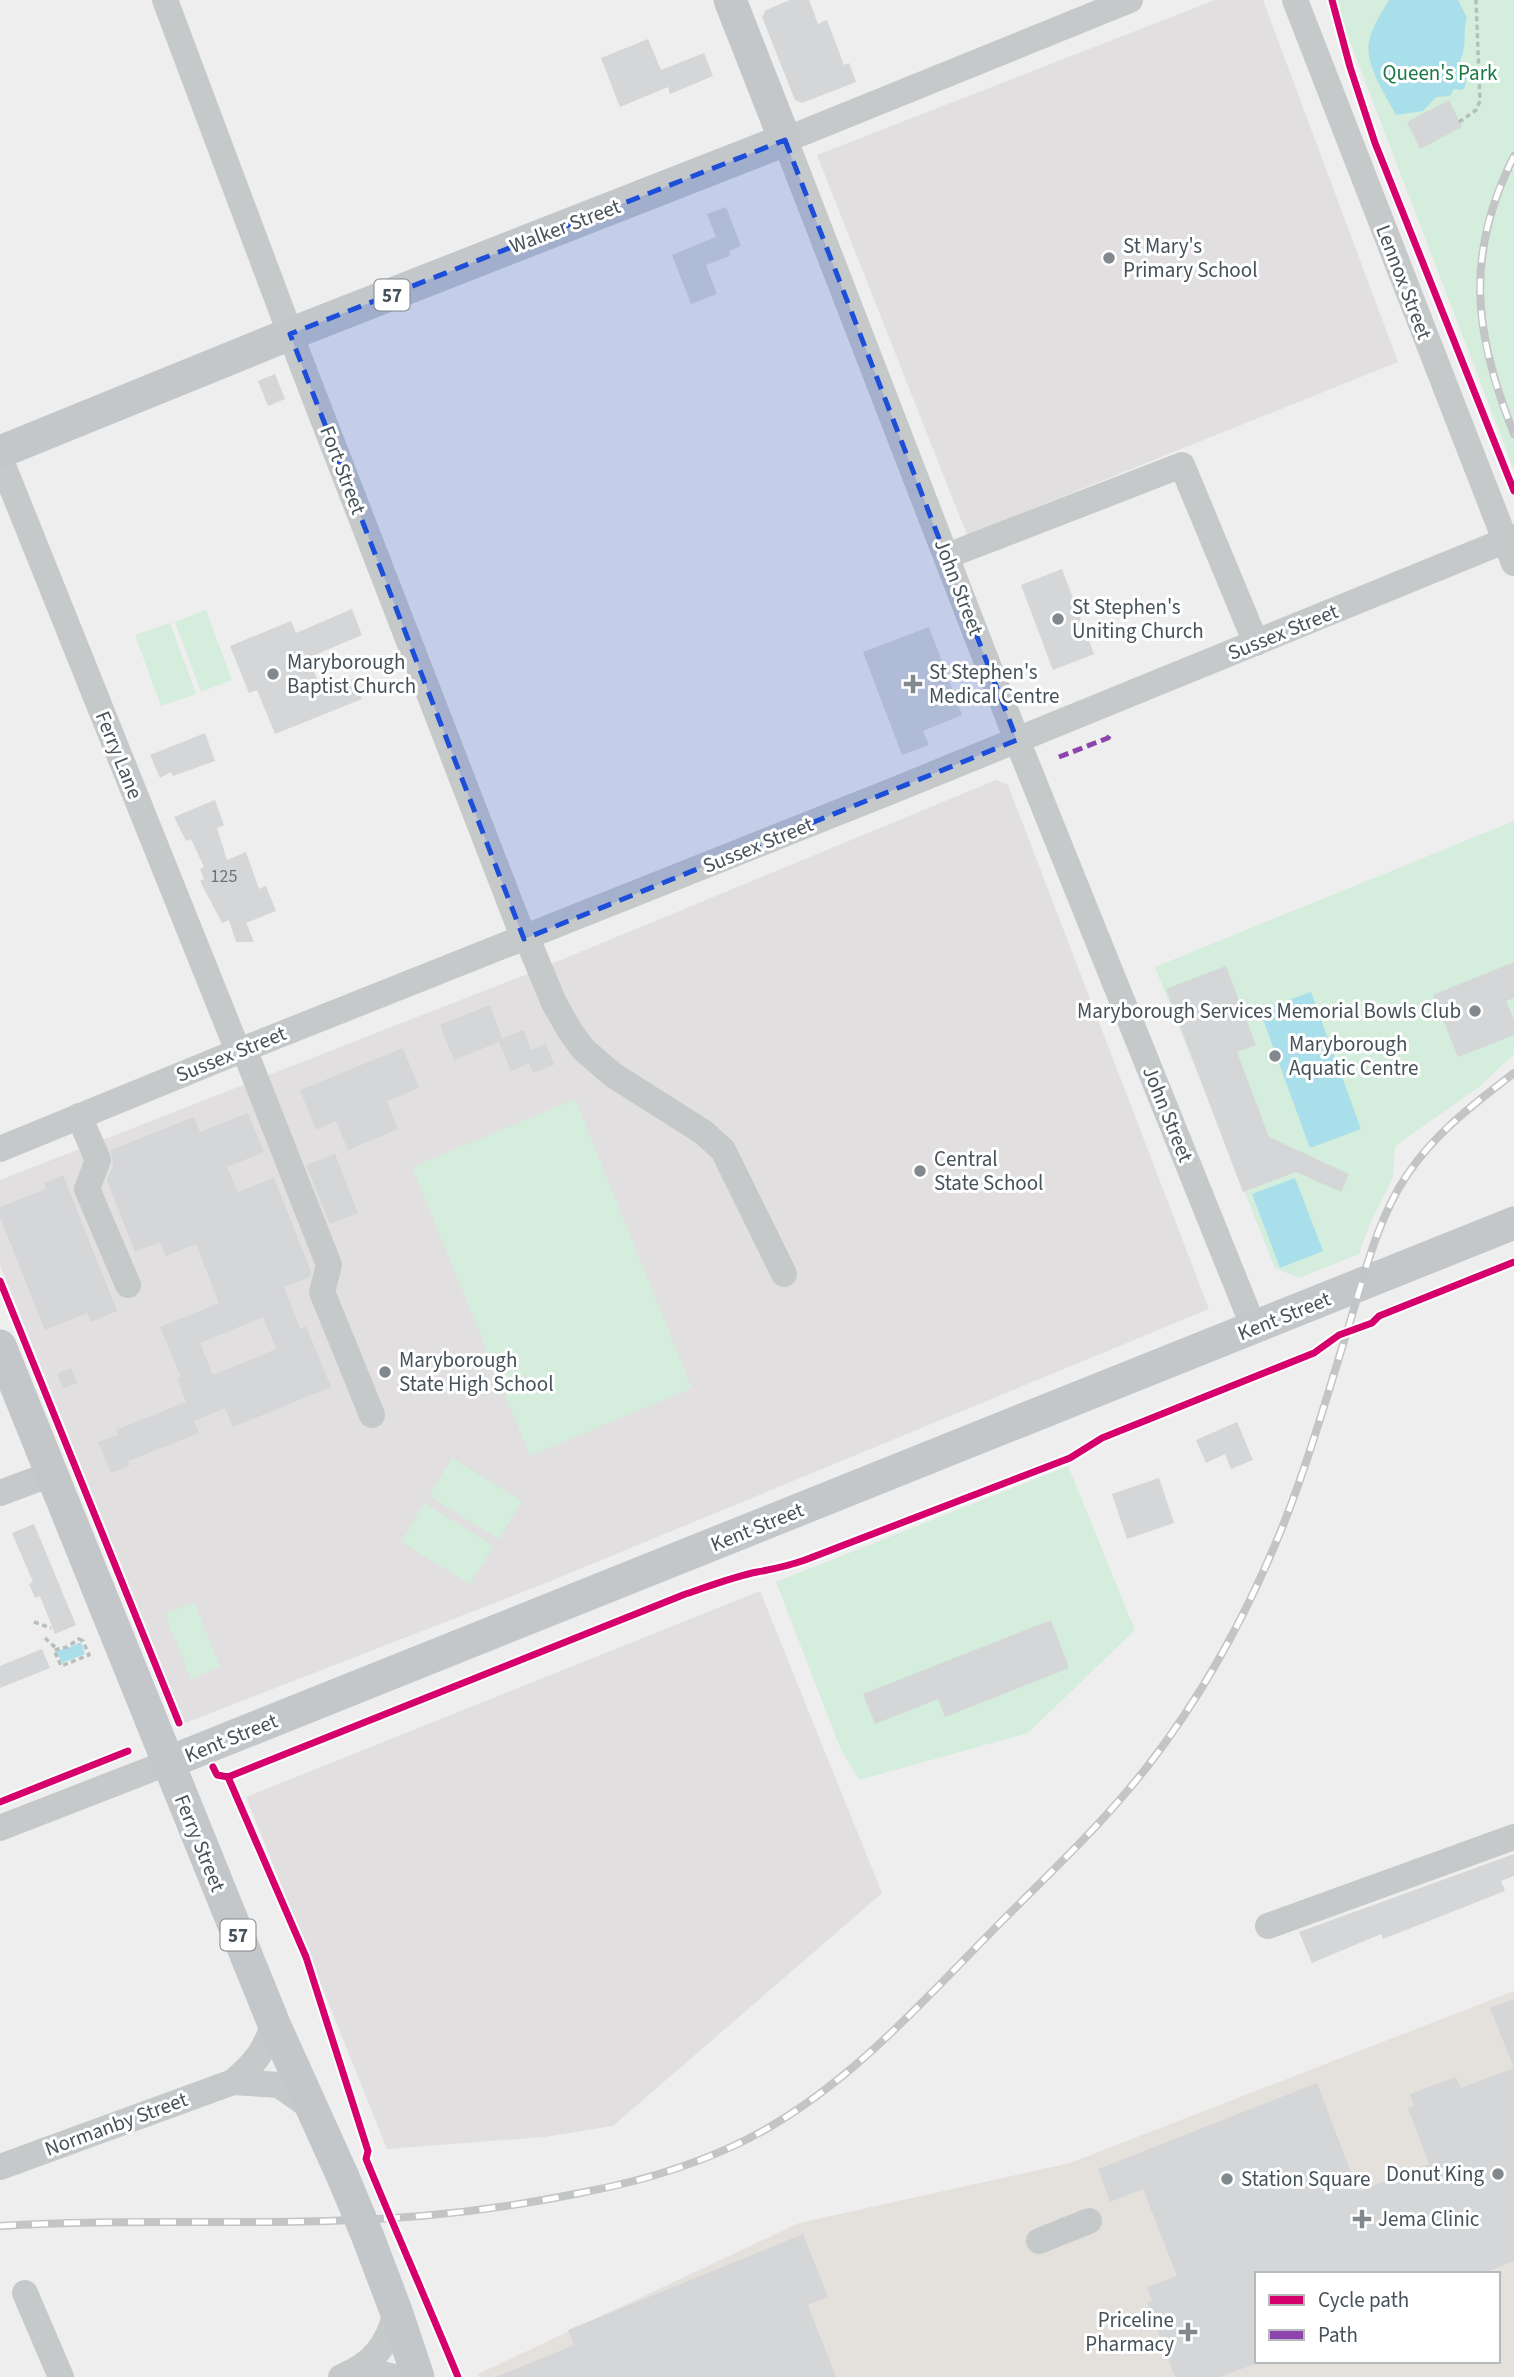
<svg xmlns="http://www.w3.org/2000/svg" width="1514" height="2377" font-family="'Source Sans 3',sans-serif">
  <rect width="100%" height="100%" fill="#efeeee"/>
  <!-- commercial -->
  <path fill="#e4e1dc" fill-rule="evenodd" d="M1514 1991V2377H479L478 2374 799 2223 1070 2163ZM1257 2274H1498V2361H1257Z"/>
  <!-- education -->
  <g fill="#e1dfe0">
    <polygon points="1215,0 1263,0 1398,362 967,535 817,155"/>
    <polygon points="996,780 1008,785 1209,1309 546,1583 185,1723 0,1265 0,1180 522,976"/>
    <polygon points="760,1591 882,1893 613,2126 544,2137 387,2149 246,1797"/>
  </g>
  <!-- green -->
  <g fill="#d4eddc">
    <polygon points="1334,0 1514,0 1514,470"/>
    <polygon points="206,610 232,680 201,692 175,622"/>
    <polygon points="170,623 196,694 161,706 135,635"/>
    <polygon points="1514,821 1514,1054 1479,1087 1395,1146 1393,1177 1369,1226 1359,1254 1299,1278 1275,1268 1155,967"/>
    <polygon points="575,1099 692,1388 530,1456 412,1167"/>
    <polygon points="452,1458 522,1501 499,1539 429,1496"/>
    <polygon points="1068,1466 1135,1630 1028,1733 859,1780 841,1750 776,1582"/>
    <polygon points="424,1503 494,1546 470,1584 401,1542"/>
    <polygon points="194,1602 220,1667 191,1679 165,1614"/>
  </g>
  <!-- water -->
  <g fill="#a9dfea">
    <path d="M1389 0H1458L1467 18C1462 35 1468 43 1460 61L1468 68 1465 87 1462 90 1454 89 1450 96 1436 97 1423 111 1396 115C1386 96 1364 63 1369 41 1372 27 1382 12 1389 0Z"/>
    <polygon points="1311,992 1361,1129 1310,1148 1260,1011"/>
    <polygon points="1295,1178 1323,1251 1280,1268 1252,1194"/>
    <polygon points="81,1642 85,1654 62,1663 56,1651 68,1648"/>
  </g>
  <!-- building -->
  <g fill="#d5d6d7" fill-rule="evenodd">
    <polygon points="790,0 809,0 818,24 827,20 844,65 849,63 856,82 802,103 795,100 762,17 766,10"/>
    <polygon points="648,39 661,70 704,53 713,76 670,94 668,87 620,107 601,58"/>
    <polygon points="1449,100 1462,127 1420,149 1407,122"/>
    <polygon points="726,207 741,246 729,251 730,256 706,265 717,294 691,304 672,255 716,237 707,214"/>
    <polygon points="275,374 285,399 268,406 258,381"/>
    <polygon points="1062,569 1094,654 1053,670 1021,585"/>
    <polygon points="352,609 362,635 308,658 322,691 354,678 362,699 275,734 257,690 249,693 230,646 291,621 296,633"/>
    <polygon points="929,627 962,715 923,731 929,745 902,755 863,652"/>
    <polygon points="205,733 215,761 173,776 171,772 160,778 150,755"/>
    <polygon points="215,800 224,825 217,828 227,860 246,852 259,889 266,886 276,911 246,923 254,942 236,942 229,920 222,923 200,881 204,879 200,869 204,867 191,839 186,841 174,817"/>
    <polygon points="1514,962 1514,998 1506,1001 1514,1020 1514,1035 1458,1057 1433,995"/>
    <polygon points="1226,966 1256,1045 1237,1052 1269,1137 1349,1174 1341,1192 1296,1172 1243,1192 1166,989"/>
    <polygon points="490,1005 502,1038 524,1030 531,1050 546,1044 554,1065 533,1073 529,1063 511,1071 499,1042 454,1060 440,1025"/>
    <polygon points="403,1048 419,1088 387,1101 398,1129 348,1150 336,1121 316,1130 300,1090"/>
    <path d="M248 1113 264 1152 227 1167 238 1192 274 1178 311 1271 310 1277 284 1287 300 1329 306 1326 331 1387 233 1427 225 1408 194 1421 199 1433 128 1461 130 1465 111 1473 98 1442 118 1435 116 1430 186 1402 177 1378 181 1377 160 1327 219 1303 196 1244 166 1256 160 1242 135 1252 107 1180 113 1165 111 1150 194 1117 200 1132ZM263 1317 276 1349 213 1375 200 1343Z"/>
    <polygon points="335,1154 358,1213 330,1224 306,1165"/>
    <polygon points="63,1175 117,1311 91,1322 87,1313 45,1330 0,1217 0,1207 46,1189 44,1183"/>
    <polygon points="71,1368 77,1383 63,1388 57,1374"/>
    <polygon points="1237,1422 1253,1460 1231,1469 1225,1454 1206,1463 1196,1440"/>
    <polygon points="1159,1478 1174,1523 1127,1539 1112,1494"/>
    <polygon points="34,1524 76,1625 55,1634 40,1596 35,1598 29,1584 33,1582 12,1533"/>
    <polygon points="1051,1620 1069,1668 945,1717 938,1699 875,1724 863,1694"/>
    <polygon points="42,1649 50,1668 0,1688 0,1666"/>
    <polygon points="1514,1854 1514,1876 1501,1881 1505,1891 1383,1939 1381,1934 1312,1963 1299,1932"/>
    <polygon points="1514,1999 1514,2261 1481,2274 1257,2274 1257,2363 1220,2377 1175,2377 1147,2303 1152,2301 1147,2287 1177,2276 1143,2189 1110,2202 1098,2169 1317,2083 1358,2191 1429,2164 1408,2108 1414,2106 1410,2094 1456,2077 1461,2088 1514,2068 1490,2008"/>
    <polygon points="803,2234 828,2297 808,2305 836,2377 496,2377 574,2345 568,2330"/>
  </g>
  <g fill="none" stroke-linecap="round" stroke-linejoin="round">
    <!-- path -->
    <g stroke="#b5c0bd" stroke-width="3.5" stroke-dasharray="5 3.5" stroke-linecap="butt">
      <polyline points="1459,122 1476,110 1480,101 1476,0"/>
      <polyline points="34,1622 51,1628"/>
      <polyline points="45,1638 56,1648"/>
      <polygon points="79,1639 83,1641 89,1655 61,1666 54,1650 67,1647"/>
    </g>
    <!-- minor -->
    <g stroke="#c6c9ca" stroke-width="26">
      <polyline points="165,0 299,357 524,939"/>
      <polyline points="1130,0 785,140 1017,740 1254,1328"/>
      <polyline points="1295,0 1514,563"/>
      <polyline points="0,458 238,1051"/>
      <polyline points="947,556 1182,465 1256,643"/>
      <polyline points="527,938 554,1003 570,1031 583,1049 613,1075 703,1132 723,1150 784,1274"/>
      <polyline points="244,1049 329,1265 322,1292 372,1415"/>
      <polyline points="79,1116 98,1160 87,1189 128,1285"/>
      <polyline points="0,1149 244,1049 897,789 1514,537"/>
      <polyline points="0,1493 51,1474"/>
      <polyline points="0,1828 167,1763"/>
      <polyline points="1268,1926 1514,1837"/>
      <polyline points="233,2082 279,2085 309,2106"/>
      <path d="M0 2167 233 2082C256 2062 263 2053 274 2024"/>
      <polyline points="1039,2241 1089,2221"/>
      <polyline points="25,2293 61,2377"/>
      <polyline points="348,2374 383,2374 394,2377"/>
      <path d="M341 2377C374 2364 389 2343 396 2311"/>
    </g>
    <!-- major -->
    <g stroke="#c4c7ca" stroke-width="33">
      <polyline points="0,452 290,334 785,140 730,0"/>
      <polyline points="0,1346 274,2024 343,2177"/>
      <polyline points="167,1763 1514,1223"/>
      <polyline points="368,2237 396,2311 418,2377"/>
    </g>
    <!-- rail casing -->
    <g stroke="#c2c4c5" stroke-width="8">
      <g id="rail">
        <path d="M1514 156C1464 256 1474 334 1514 434"/>
        <path d="M0 2226C109 2219 219 2224 328 2221 413 2219 497 2210 580 2193 649 2180 718 2159 778 2122 865 2069 934 1989 1006 1917 1056 1867 1107 1819 1150 1763 1206 1690 1250 1608 1284 1523 1310 1457 1329 1389 1350 1322 1365 1272 1378 1218 1407 1175 1436 1132 1474 1104 1514 1073"/>
      </g>
    </g>
    <!-- rail -->
    <use href="#rail" stroke="#fff" stroke-width="5" stroke-dasharray="16" stroke-linecap="butt"/>
    <!-- major-bridge -->
    <polyline stroke="#c4c7ca" stroke-width="33" points="343,2177 368,2237"/>
    <!-- quiet -->
    <polyline stroke="#8e44ad" stroke-width="5" stroke-dasharray="10 5" stroke-linecap="butt" points="1059,757 1108,738 1112,732"/>
    <!-- cycleway casing -->
    <g stroke="#fff" stroke-width="11">
      <g id="cycleway">
        <polyline points="1332,0 1350,67 1375,143 1514,491"/>
        <polyline points="0,1281 179,1723"/>
        <path d="M213 1767 217 1775 228 1777 306 1957 368 2151 366 2159C396 2232 428 2304 458 2377"/>
        <path d="M228 1777 683 1595C707 1587 732 1577 757 1572 774 1569 788 1566 805 1560L1070 1458 1102 1438 1314 1353 1339 1335 1372 1323 1379 1316 1514 1262"/>
        <polyline points="0,1802 128,1751"/>
      </g>
    </g>
    <!-- cycleway -->
    <use href="#cycleway" stroke="#d6006c" stroke-width="7"/>
  </g>
  <!-- marked area -->
  <path fill="#1d4ed8" fill-opacity="0.2" stroke="#1d4ed8" stroke-width="5" stroke-dasharray="14 9" stroke-linejoin="round" d="M785 140 1017 740 524 939 290 334Z"/>
  <!-- markers -->
  <g fill="#81898e" stroke="#fff" stroke-width="2.5">
    <circle cx="1109" cy="258" r="7"/>
    <circle cx="1058" cy="619" r="7"/>
    <circle cx="273" cy="674" r="7"/>
    <path d="M909.5 673.5h7v7h7v7h-7v7h-7v-7h-7v-7h7z"/>
    <circle cx="1475" cy="1011" r="7"/>
    <circle cx="1275" cy="1056" r="7"/>
    <circle cx="920" cy="1171" r="7"/>
    <circle cx="385" cy="1372" r="7"/>
    <circle cx="1498" cy="2174" r="7"/>
    <circle cx="1227" cy="2179" r="7"/>
    <path d="M1358.5 2208.5h7v7h7v7h-7v7h-7v-7h-7v-7h7z"/>
    <path d="M1184.5 2321.5h7v7h7v7h-7v7h-7v-7h-7v-7h7z"/>
  </g>
  <g text-anchor="middle" stroke-width="6" stroke-linejoin="round" paint-order="stroke">
    <!-- number labels -->
    <g font-size="18" fill="#6b747a">
      <text x="224" y="882">125</text>
    </g>
    <!-- shield labels -->
    <g fill="#fff" stroke="#7e868c" stroke-width="2">
      <rect x="374.5" y="279.5" width="35" height="31" rx="5"/>
      <rect x="220.5" y="1919.5" width="35" height="31" rx="5"/>
    </g>
    <g font-size="19" font-weight="bold" fill="#46525a">
      <text x="392" y="302">57</text>
      <text x="238" y="1942">57</text>
    </g>
    <!-- park labels -->
    <g font-size="21" fill="#1a7945" stroke="#fff">
      <text x="1440" y="80">Queen's Park</text>
    </g>
    <!-- street labels -->
    <g font-size="21" fill="#46525a" stroke="#fff">
      <text transform="translate(565 226) rotate(-21)" y="7">Walker Street</text>
      <text transform="translate(1404 282) rotate(69)" y="7">Lennox Street</text>
      <text transform="translate(343 470) rotate(69)" y="7">Fort Street</text>
      <text transform="translate(959 587) rotate(69)" y="7">John Street</text>
      <text transform="translate(1283 632) rotate(-22)" y="7">Sussex Street</text>
      <text transform="translate(119 755) rotate(68)" y="7">Ferry Lane</text>
      <text transform="translate(758 845) rotate(-22)" y="7">Sussex Street</text>
      <text transform="translate(231 1054) rotate(-22)" y="7">Sussex Street</text>
      <text transform="translate(1168 1114) rotate(68)" y="7">John Street</text>
      <text transform="translate(1284 1316) rotate(-22)" y="7">Kent Street</text>
      <text transform="translate(757 1527) rotate(-22)" y="7">Kent Street</text>
      <text transform="translate(231 1738) rotate(-22)" y="7">Kent Street</text>
      <text transform="translate(200 1843) rotate(68)" y="7">Ferry Street</text>
      <text transform="translate(116 2124) rotate(-20)" y="7">Normanby Street</text>
    </g>
    <!-- poi labels -->
    <g font-size="21" fill="#46525a" stroke="#fff" text-anchor="start">
      <text x="1123" y="253">St Mary's<tspan x="1123" dy="24">Primary School</tspan></text>
      <text x="1072" y="614">St Stephen's<tspan x="1072" dy="24">Uniting Church</tspan></text>
      <text x="287" y="669">Maryborough<tspan x="287" dy="24">Baptist Church</tspan></text>
      <text x="929" y="679">St Stephen's<tspan x="929" dy="24">Medical Centre</tspan></text>
      <text x="1461" y="1018" text-anchor="end">Maryborough Services Memorial Bowls Club</text>
      <text x="1289" y="1051">Maryborough<tspan x="1289" dy="24">Aquatic Centre</tspan></text>
      <text x="934" y="1166">Central<tspan x="934" dy="24">State School</tspan></text>
      <text x="399" y="1367">Maryborough<tspan x="399" dy="24">State High School</tspan></text>
      <text x="1484" y="2181" text-anchor="end">Donut King</text>
      <text x="1241" y="2186">Station Square</text>
      <text x="1378" y="2226">Jema Clinic</text>
      <text x="1174" y="2327" text-anchor="end">Priceline<tspan x="1174" dy="24">Pharmacy</tspan></text>
    </g>
  </g>
  <!-- legend -->
  <rect x="1255" y="2272" width="245" height="91" fill="#ffffff" stroke="#b5babd" stroke-width="2"/>
  <rect x="1269" y="2295" width="35" height="10" fill="#d6006c" stroke="#b5babd" stroke-width="2"/>
  <text x="1318" y="2307" font-size="21" fill="#46525a">Cycle path</text>
  <rect x="1269" y="2330" width="35" height="10" fill="#8e44ad" stroke="#b5babd" stroke-width="2"/>
  <text x="1318" y="2342" font-size="21" fill="#46525a">Path</text>
</svg>
